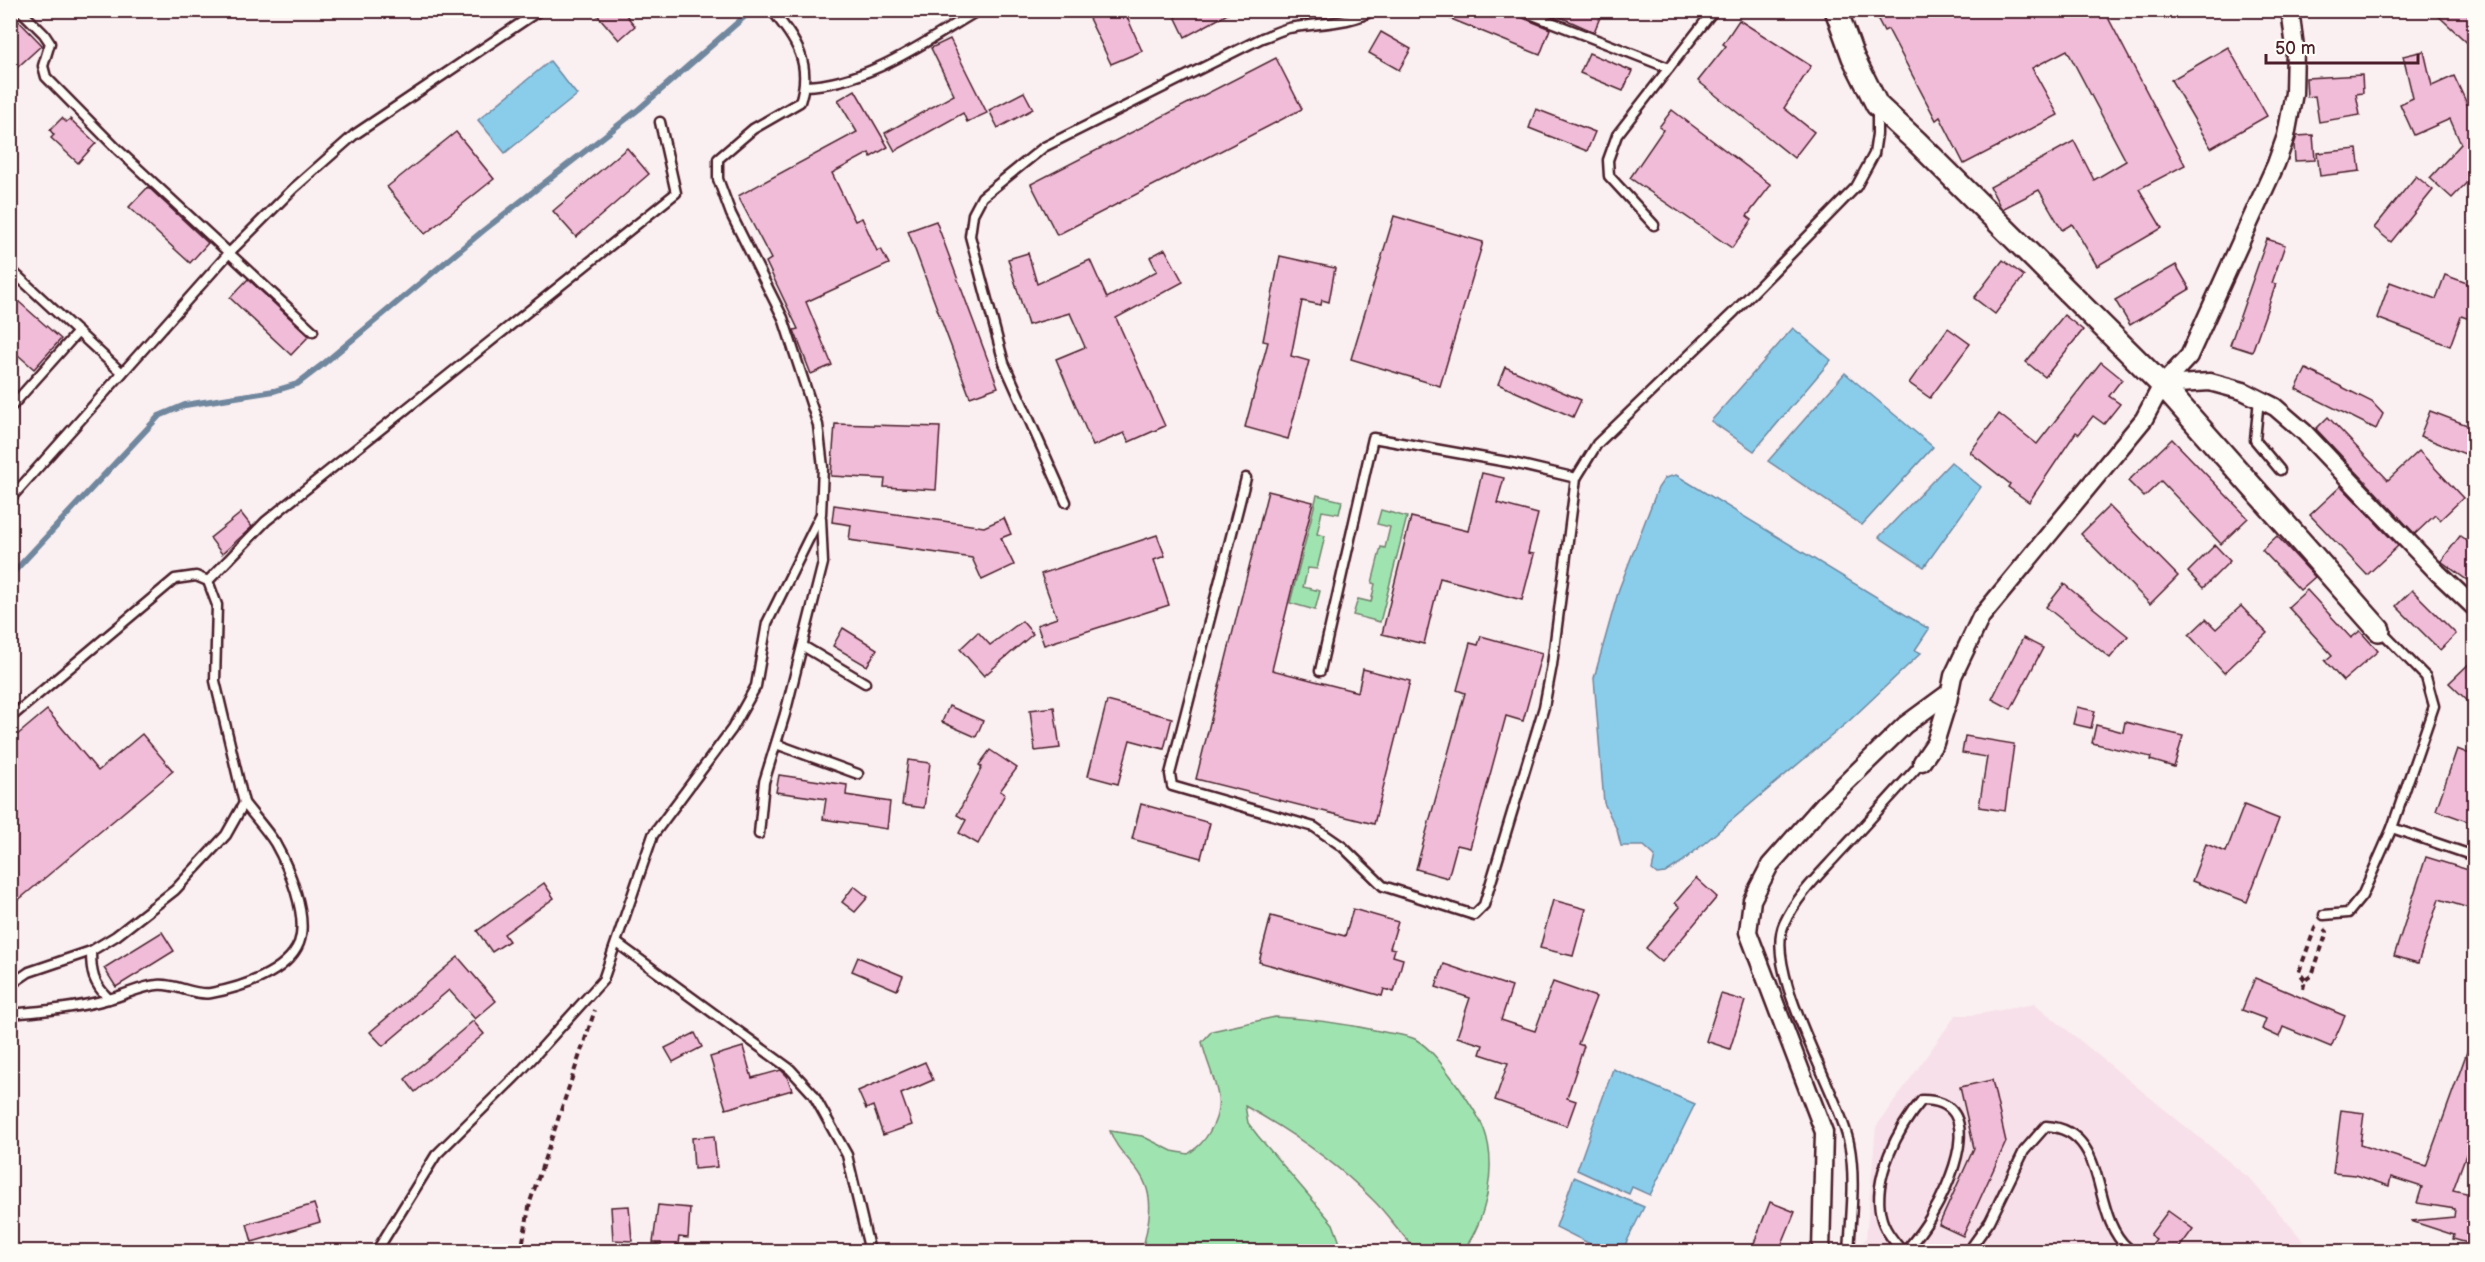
<svg xmlns="http://www.w3.org/2000/svg" width="2485" height="1262" font-family="'Balsamiq Sans',sans-serif">
  <rect width="100%" height="100%" fill="#faeff1"/>
  <filter id="ink" filterUnits="userSpaceOnUse"><feTurbulence type="fractalNoise" baseFrequency=".0167" numOctaves="2"/><feDisplacementMap in="SourceGraphic" scale="12" xChannelSelector="R" yChannelSelector="G"/><feConvolveMatrix kernelMatrix="1 2 1 2 8 2 1 2 1" color-interpolation-filters="sRGB"/></filter>
  <g filter="url(#ink)">
    <!-- built -->
    <polygon fill="#f7e0e9" points="2035,1004 2249,1178 2312,1251 1852,1252 1866,1239 1876,1127 1956,1015 1974,1015"/>
    <!-- green -->
    <g fill="#9fe4b0" stroke="#74826e" stroke-width="1.5">
      <polygon points="1317,495 1342,501 1339,514 1322,511 1317,534 1325,536 1317,569 1308,568 1303,587 1320,591 1315,610 1290,603"/>
      <polygon points="1381,510 1407,517 1380,622 1353,615 1358,599 1371,602 1375,584 1372,583 1381,547 1385,548 1390,527 1377,524"/>
      <path d="M1275 1017C1313 1019 1348 1024 1384 1032 1394 1034 1406 1035 1415 1039 1432 1049 1444 1067 1455 1082 1466 1097 1477 1113 1484 1129 1498 1167 1486 1220 1463 1251H1422L1415 1248C1399 1233 1388 1214 1372 1199 1336 1162 1290 1131 1245 1106L1248 1123 1258 1136 1333 1224 1339 1240 1338 1251H1142C1150 1220 1157 1192 1134 1166 1124 1154 1115 1146 1110 1131L1142 1136 1172 1151 1188 1154C1198 1147 1204 1142 1210 1131 1230 1099 1209 1075 1202 1042L1212 1031Z"/>
    </g>
    <!-- water -->
    <g fill="#89cdeb" stroke="#70879e" stroke-width="1.5">
      <polygon points="550,61 577,95 505,153 478,120"/>
      <polygon points="1793,328 1831,360 1754,451 1711,421"/>
      <polygon points="1845,373 1933,447 1862,525 1768,461"/>
      <polygon points="1951,462 1981,487 1924,567 1879,537"/>
      <polygon points="1676,475 1929,629 1915,650 1921,653 1849,721 1682,862 1665,873 1657,874 1652,870 1655,856 1644,846 1621,846 1617,830 1604,803 1594,678 1619,589 1658,488 1665,478"/>
      <polygon points="1613,1069 1695,1104 1650,1195 1632,1187 1629,1194 1577,1170"/>
      <polygon points="1574,1177 1644,1207 1622,1251 1604,1251 1556,1227"/>
    </g>
    <g fill="none" stroke-linecap="round" stroke-linejoin="round">
      <!-- stream -->
      <polyline stroke="#70879e" stroke-width="6" points="10,576 159,416 185,405 274,391 297,384 322,365 484,230 639,109 752,10"/>
    </g>
    <!-- building -->
    <g fill="#f0bcd7" stroke="#4a1f2b" stroke-width="1.5">
      <polygon points="593,10 622,10 635,26 619,40"/>
      <polygon points="1085,10 1124,10 1142,51 1111,64"/>
      <polygon points="1172,10 1235,10 1185,37"/>
      <polygon points="1429,10 1514,10 1518,16 1550,29 1540,55"/>
      <polygon points="1539,10 1603,10 1594,32 1556,15 1555,17"/>
      <polygon points="1873,10 2104,10 2185,165 2139,189 2162,228 2097,266 2072,224 2062,230 2039,190 2002,209 2000,206 1990,187 2074,141 2094,180 2126,161 2067,50 2032,68 2058,115 1964,164 1940,117 1936,120 1888,29 1884,31"/>
      <polygon points="2432,10 2462,10 2475,22 2475,50"/>
      <polygon points="10,12 42,45 10,74"/>
      <polygon points="1739,20 1811,66 1784,108 1814,132 1794,158 1698,81 1726,46 1723,44"/>
      <polygon points="1381,32 1411,49 1399,70 1369,53"/>
      <polygon points="950,39 987,113 967,122 963,113 895,151 885,133 954,95 931,48"/>
      <polygon points="2228,47 2267,116 2211,148 2171,80"/>
      <polygon points="2424,51 2432,86 2454,76 2475,121 2475,174 2452,198 2430,178 2461,144 2450,119 2414,135 2400,104 2413,98 2403,56"/>
      <polygon points="1589,53 1632,71 1623,91 1580,73"/>
      <polygon points="1276,58 1302,109 1057,235 1031,184"/>
      <polygon points="2362,75 2363,93 2356,94 2360,115 2319,122 2315,96 2307,97 2306,78"/>
      <polygon points="855,90 888,147 871,157 869,153 832,173 855,221 862,218 877,251 881,249 889,264 806,302 832,365 811,374 794,330 798,329 766,262 771,259 738,196 857,132 838,100"/>
      <polygon points="1024,92 1033,109 998,128 989,110"/>
      <polygon points="1536,109 1595,132 1587,151 1529,128"/>
      <polygon points="1672,110 1771,185 1747,216 1752,220 1732,248 1630,178 1663,130 1659,127"/>
      <polygon points="62,118 66,122 70,119 96,143 78,163 51,138 54,135 50,130"/>
      <polygon points="456,132 494,179 425,234 387,187"/>
      <polygon points="2313,135 2315,160 2295,161 2294,145 2297,136"/>
      <polygon points="627,148 649,174 576,237 553,211"/>
      <polygon points="2357,149 2360,171 2320,176 2317,153"/>
      <polygon points="2416,176 2433,190 2391,242 2374,228"/>
      <polygon points="148,187 208,243 190,263 129,207"/>
      <polygon points="1394,216 1483,242 1440,386 1351,359"/>
      <polygon points="936,221 998,387 970,397 908,231"/>
      <polygon points="2267,239 2285,245 2272,283 2276,284 2252,352 2230,345"/>
      <polygon points="1165,249 1183,282 1116,318 1165,426 1129,442 1124,433 1093,446 1056,359 1085,347 1070,313 1028,325 1008,259 1028,253 1037,284 1090,260 1107,298 1157,271 1150,257"/>
      <polygon points="1280,256 1335,268 1329,302 1322,300 1321,305 1302,301 1291,356 1309,361 1288,439 1245,427 1268,342 1263,341"/>
      <polygon points="2003,260 2024,276 1995,314 1974,298"/>
      <polygon points="2176,265 2190,289 2130,325 2115,300"/>
      <polygon points="2445,275 2475,286 2475,321 2461,316 2450,346 2377,318 2390,282 2436,299"/>
      <polygon points="248,279 309,336 291,355 230,298"/>
      <polygon points="10,294 61,339 34,369 10,348"/>
      <polygon points="2064,315 2083,330 2045,377 2026,362"/>
      <polygon points="1948,328 1970,344 1930,398 1909,383"/>
      <polygon points="2101,362 2122,379 2109,396 2120,404 2104,424 2093,416 2079,434 2076,432 2029,502 2008,487 2010,484 1970,452 1999,414 2037,444"/>
      <polygon points="1505,367 1581,400 1573,417 1498,384"/>
      <polygon points="2306,369 2372,402 2383,414 2376,429 2296,389"/>
      <polygon points="2430,411 2475,428 2475,458 2420,436"/>
      <polygon points="2328,417 2388,480 2419,451 2463,498 2440,520 2435,515 2415,534 2316,429"/>
      <polygon points="835,424 940,427 936,490 884,487 885,479 831,476"/>
      <polygon points="2172,439 2248,518 2221,544 2161,481 2144,497 2128,481"/>
      <polygon points="1482,473 1504,478 1497,503 1538,514 1528,553 1534,554 1522,600 1440,578 1424,644 1382,634 1411,517 1468,531"/>
      <polygon points="2341,486 2398,546 2367,575 2310,515"/>
      <polygon points="1268,491 1313,502 1272,670 1358,692 1363,669 1410,681 1374,824 1196,779"/>
      <polygon points="834,505 984,527 1004,518 1011,534 1001,538 1014,565 982,580 972,558 849,540 851,525 832,522"/>
      <polygon points="2109,506 2178,576 2150,604 2081,534"/>
      <polygon points="241,513 252,527 222,554 210,538"/>
      <polygon points="1157,535 1165,556 1154,560 1169,605 1044,645 1037,625 1057,618 1041,574"/>
      <polygon points="2277,536 2315,577 2300,590 2262,550"/>
      <polygon points="2460,536 2475,547 2475,586 2441,561"/>
      <polygon points="2215,545 2230,561 2203,588 2188,572"/>
      <polygon points="2064,584 2128,636 2110,658 2046,607"/>
      <polygon points="2307,590 2351,638 2360,631 2378,651 2343,681 2325,661 2332,655 2288,607"/>
      <polygon points="2412,590 2456,634 2440,650 2396,606"/>
      <polygon points="2241,606 2267,633 2224,673 2189,635 2206,619 2216,629"/>
      <polygon points="1022,621 1033,634 984,676 960,649 978,632 990,645"/>
      <polygon points="843,628 877,649 867,666 833,646"/>
      <polygon points="1481,636 1542,653 1523,721 1506,716 1470,848 1457,845 1448,878 1416,869 1465,693 1457,690 1470,643 1478,645"/>
      <polygon points="2023,638 2043,648 2011,709 1992,699"/>
      <polygon points="2475,658 2475,708 2449,683"/>
      <polygon points="1107,701 1172,718 1164,749 1130,740 1118,784 1088,776"/>
      <polygon points="949,706 983,721 976,737 942,722"/>
      <polygon points="1054,707 1060,748 1035,751 1030,710"/>
      <polygon points="2077,707 2095,711 2091,728 2073,724"/>
      <polygon points="47,710 98,771 142,734 173,771 10,907 10,741"/>
      <polygon points="2125,722 2183,736 2174,767 2150,760 2151,757 2092,743 2096,725 2123,732"/>
      <polygon points="1965,736 2014,744 2005,811 1979,807 1987,757 1962,753"/>
      <polygon points="2457,749 2475,756 2475,824 2436,810"/>
      <polygon points="990,750 1017,768 1000,791 1005,794 978,844 959,833 966,820 957,815 982,767 979,765"/>
      <polygon points="908,760 930,763 924,808 902,805"/>
      <polygon points="779,775 847,785 846,795 890,802 887,829 823,819 826,799 776,792"/>
      <polygon points="1141,804 1210,823 1201,858 1132,839"/>
      <polygon points="2244,805 2279,819 2247,902 2192,881 2206,844 2226,852"/>
      <polygon points="2426,857 2475,872 2475,910 2439,899 2418,963 2394,956"/>
      <polygon points="1696,878 1717,897 1662,962 1646,948 1680,907 1675,903"/>
      <polygon points="544,883 554,898 504,934 509,941 492,952 477,931"/>
      <polygon points="854,886 868,897 855,912 842,902"/>
      <polygon points="1553,900 1586,909 1573,956 1540,948"/>
      <polygon points="1353,909 1398,922 1390,948 1395,949 1393,956 1403,959 1394,992 1384,989 1382,996 1259,962 1271,916 1345,936"/>
      <polygon points="162,932 174,951 116,987 104,968"/>
      <polygon points="458,957 496,1001 475,1019 449,990 383,1046 370,1032"/>
      <polygon points="858,957 903,976 897,990 852,971"/>
      <polygon points="1444,964 1512,987 1501,1020 1535,1031 1553,982 1596,997 1578,1044 1584,1046 1567,1098 1576,1101 1567,1126 1495,1100 1508,1063 1480,1054 1483,1045 1457,1037 1470,998 1436,987"/>
      <polygon points="2255,978 2345,1016 2331,1047 2283,1027 2279,1037 2262,1029 2266,1019 2242,1010"/>
      <polygon points="1721,994 1745,1001 1730,1049 1706,1041"/>
      <polygon points="473,1021 484,1034 415,1092 405,1079"/>
      <polygon points="695,1033 702,1047 673,1062 665,1048"/>
      <polygon points="2472,1038 2475,1038 2475,1154 2467,1152 2453,1190 2475,1195 2475,1229 2471,1244 2453,1239 2454,1235 2411,1221 2454,1217 2455,1209 2417,1203 2422,1187 2391,1177 2389,1186 2356,1175 2333,1173 2341,1110 2364,1113 2360,1145 2426,1166"/>
      <polygon points="743,1047 752,1078 781,1070 787,1076 792,1090 726,1109 710,1057"/>
      <polygon points="925,1062 933,1080 901,1094 912,1125 883,1135 873,1106 866,1109 858,1091"/>
      <polygon points="1992,1080 2006,1142 1963,1236 1939,1225 1974,1148 1960,1087"/>
      <polygon points="714,1136 717,1167 694,1169 692,1138"/>
      <polygon points="1770,1202 1795,1212 1779,1251 1751,1251"/>
      <polygon points="314,1204 320,1222 252,1242 247,1224"/>
      <polygon points="658,1205 690,1208 688,1238 679,1237 677,1251 660,1251 661,1243 653,1243"/>
      <polygon points="629,1206 632,1241 613,1240 611,1207"/>
      <polygon points="2168,1211 2193,1229 2177,1251 2147,1251 2156,1239 2150,1235"/>
    </g>
    <g fill="none" stroke-linecap="round" stroke-linejoin="round">
      <!-- service casing -->
      <g stroke="#4a1f2b" stroke-width="13">
        <g id="service">
          <polyline points="20,10 44,34 50,43 43,66 46,77 117,149 313,331"/>
          <polyline points="1520,10 1669,68"/>
          <path d="M805 86C868 84 926 41 979 10"/>
          <polyline points="1654,225 1609,176 1608,160 1617,135 1714,10"/>
          <polyline points="10,269 122,373"/>
          <polyline points="2259,399 2255,440 2280,470"/>
          <polyline points="10,408 78,332"/>
          <polyline points="1246,478 1170,774 1172,786 1314,827 1343,847 1383,886 1474,915 1484,905 1544,707 1552,665 1576,478"/>
          <polyline points="10,499 230,252 294,188 354,135 540,10"/>
          <path d="M1066 502 1004 363 970 236 973 214 982 197 1044 147 1262 38C1271 35 1280 30 1289 28 1314 23 1353 24 1373 10"/>
          <polyline points="803,646 865,683"/>
          <polyline points="1320,671 1373,438 1513,463 1576,478 1597,444 1735,311 1856,187 1874,154 1877,134 1877,109"/>
          <polyline points="10,718 175,579 196,576 208,581 266,521 676,193 660,122"/>
          <polyline points="776,744 858,774"/>
          <polyline points="2392,828 2474,856"/>
          <polyline points="759,834 764,782 785,714 823,563 821,518"/>
          <polyline points="2324,915 2348,913 2362,896 2392,828 2434,706 2426,677 2380,630"/>
          <polyline points="617,943 790,1069 813,1094 847,1155 870,1252"/>
          <path d="M91 951C91 973 93 983 109 999"/>
          <polyline points="10,985 29,972 91,951 116,936 175,890 226,835 244,803 215,681 217,605 208,581"/>
          <path d="M10 1014C44 1011 77 1008 109 999 125 995 142 986 157 985 175 983 194 996 211 993 240 988 287 973 299 943 309 916 288 866 275 843 266 829 254 816 244 803"/>
          <path d="M376 1252 436 1155 520 1072 603 980 653 835 732 729 756 686 767 623 821 514 823 467 818 425 783 318 731 214 718 179V159L753 129 800 102C813 62 795 40 772 10"/>
          <path d="M1849 1252C1851 1215 1856 1178 1849 1143 1837 1089 1763 971 1784 924 1796 897 1819 875 1839 853 1867 823 1894 793 1922 762"/>
          <path d="M1903 1252C1894 1241 1884 1230 1881 1216 1872 1178 1898 1128 1922 1100 1990 1100 1949 1187 1930 1218 1923 1230 1914 1241 1905 1252"/>
          <path d="M1968 1252 1990 1221 2024 1151 2046 1126C2111 1130 2089 1215 2128 1248"/>
        </g>
      </g>
      <!-- minor casing -->
      <g stroke="#4a1f2b" stroke-width="21">
        <g id="minor">
          <polyline points="2162,385 2210,382 2243,391 2275,407 2304,432 2438,573 2474,607"/>
          <polyline points="1922,762 1935,743 1948,701 1953,676 1981,617 2144,419 2162,385 2189,356 2276,164 2286,136 2294,93 2295,47 2290,10"/>
          <polyline points="1821,1252 1824,1132 1748,932 1752,900 1770,865 1823,805 1905,725 1950,692"/>
        </g>
      </g>
      <!-- tertiary casing -->
      <g stroke="#4a1f2b" stroke-width="26">
        <polyline id="tertiary" points="1836,10 1853,57 1877,105 1916,141 2162,385 2379,630"/>
      </g>
      <!-- path -->
      <g stroke="#4a1f2b" stroke-width="4" stroke-dasharray="6 4.5" stroke-linecap="butt">
        <polyline points="2305,980 2299,972 2315,928 2317,927"/>
        <polyline points="2303,989 2305,980 2312,975 2327,932 2324,929"/>
        <polyline points="521,1252 530,1202 595,1010"/>
      </g>
      <!-- service -->
      <use href="#service" stroke="#fdfcf7" stroke-width="8"/>
      <!-- minor -->
      <use href="#minor" stroke="#fdfcf7" stroke-width="16"/>
      <!-- tertiary -->
      <use href="#tertiary" stroke="#fdfcf7" stroke-width="21"/>
    </g>
  </g>
  <!-- margin -->
  <rect width="2485" height="1262" fill="none" stroke="#fdfcf7" stroke-width="36"/>
  <rect x="18" y="18" width="2449" height="1226" fill="none" stroke="#4a1f2b" stroke-width="2" filter="url(#ink)"/>
  <!-- scale -->
  <path d="M2266 54v9h152v-9" fill="none" stroke="#4a1f2b" stroke-width="3"/>
  <text x="2275" y="54" font-size="18" fill="#4a1f2b" stroke="#fdfcf7" stroke-width="4.5" paint-order="stroke">50 m</text>
</svg>
